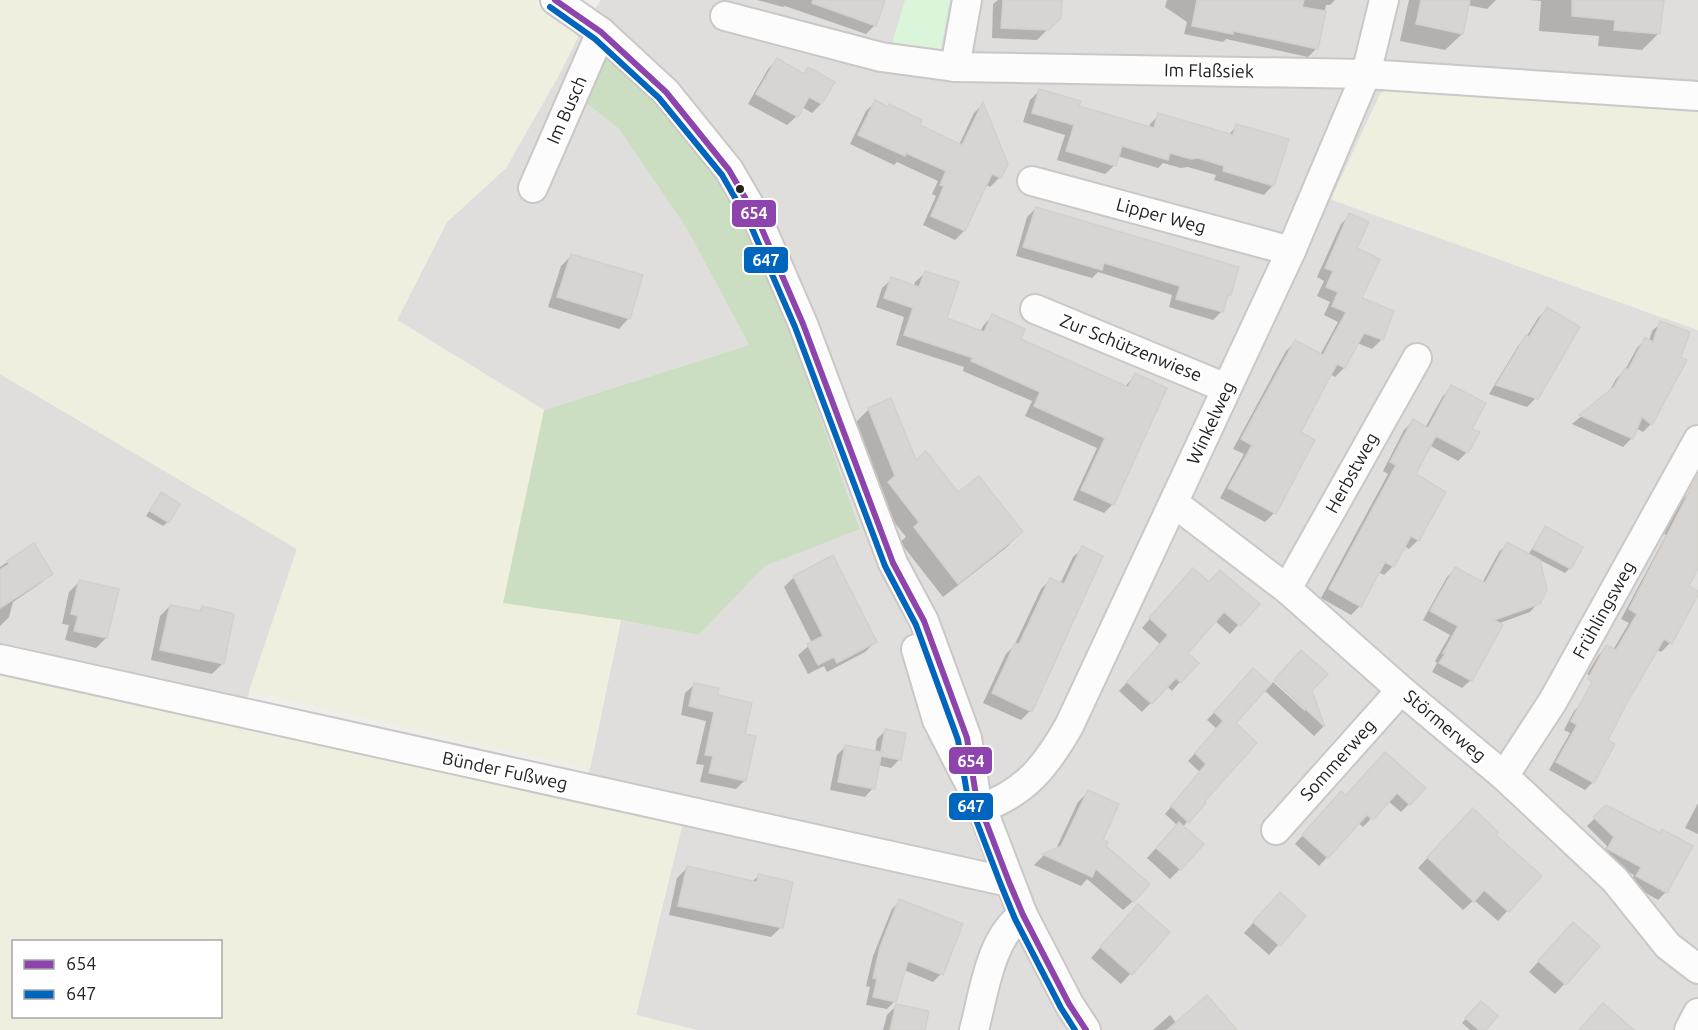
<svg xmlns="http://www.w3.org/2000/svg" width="1698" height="1030" font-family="Ubuntu,sans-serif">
  <rect width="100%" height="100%" fill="#f0eeeb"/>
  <!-- residential -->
  <g fill="#dfdedc">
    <polygon points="601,0 1698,0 1698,107 1332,200 1698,330 1698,1030 697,1030 636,1015 682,823 583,801 621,620 699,635 765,566 860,528 790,331 700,154 581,99 619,129 687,229 749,345 544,410 397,320 447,222 506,168 559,75 583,27"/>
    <polygon points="0,374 297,549 245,705 0,651"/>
  </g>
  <!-- farmland -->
  <g fill="#efefdf" fill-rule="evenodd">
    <polygon points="0,0 530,0 583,27 559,75 506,168 447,222 397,320 544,410 503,602 621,620 590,769 249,691 297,549 0,374"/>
    <polygon points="1389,88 1698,107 1698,330 1331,199 1380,94"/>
    <path d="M0 672 683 823 636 1015 697 1030H0ZM14 942H220V1016H14Z"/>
  </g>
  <!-- forest -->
  <polygon fill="#cbdec1" points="603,52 653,99 700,154 747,230 790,331 860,529 765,566 699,635 621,620 503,603 544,410 749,345 687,229 619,129 581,99"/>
  <!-- park -->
  <polygon fill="#daf5da" points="905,0 950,0 939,59 891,47"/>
  <!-- shadow -->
  <g fill="#0003">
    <polygon points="757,0 883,0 875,25 866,34 785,6 783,7"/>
    <polygon points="998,0 1061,0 1060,17 1037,40 992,38 993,4"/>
    <polygon points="1167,0 1335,0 1330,5 1326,5 1317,48 1308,57 1226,39 1223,42 1184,34 1187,22 1165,7"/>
    <polygon points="1409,0 1496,0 1487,9 1467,5 1462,34 1445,50 1400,41"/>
    <polygon points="1529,0 1662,0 1659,33 1642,50 1598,46 1599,36 1539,31 1541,1"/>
    <polygon points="777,60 802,75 808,69 821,104 812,113 802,107 797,116 787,125 748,104 768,69"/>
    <polygon points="1039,91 1077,107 1148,128 1150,124 1159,115 1228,135 1237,126 1273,185 1264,195 1214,180 1216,175 1188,167 1181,168 1163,163 1158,168 1117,156 1115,165 1105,174 1057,160 1065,135 1023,122 1030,100"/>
    <polygon points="875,102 959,145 974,113 982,105 1006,164 1000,177 990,187 986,185 964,231 955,240 923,225 936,196 932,194 938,181 897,162 894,165 850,144 866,111"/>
    <polygon points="1036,208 1230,294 1225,299 1222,311 1213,320 1169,307 1172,295 1098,272 1092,278 1016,256 1027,217"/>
    <polygon points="1350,215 1360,299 1392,312 1381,340 1372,349 1357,343 1344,368 1335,377 1330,374 1299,433 1274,513 1265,522 1220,498 1244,454 1233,449 1286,351 1295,342 1320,355 1338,322 1324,315 1330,302 1317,296 1324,281 1317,277 1341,224"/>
    <polygon points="571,256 629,318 619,329 548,307 561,266"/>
    <polygon points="925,273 945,319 980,332 983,326 992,316 1019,339 1125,387 1135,375 1113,504 1104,513 1073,500 1097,448 1025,416 1032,401 963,371 964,367 896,345 904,317 876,307 882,288 892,279 914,286 915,282"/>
    <polygon points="1547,309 1536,398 1527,407 1489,394 1518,346 1527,336 1538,318"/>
    <polygon points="1661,323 1651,424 1643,432 1636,428 1632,438 1623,447 1572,424 1608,394 1616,379 1625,370 1637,348 1645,339 1649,341 1652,331"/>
    <polygon points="1452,387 1467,452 1458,461 1429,445 1414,475 1418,540 1409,549 1404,546 1393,566 1384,575 1378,572 1360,606 1351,615 1321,598 1388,474 1383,471 1404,430 1413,421 1425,428 1443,396"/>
    <polygon points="869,409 915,462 958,494 1021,532 1007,547 943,597 900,542 906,537 874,497 881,490 855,423"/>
    <polygon points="1691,491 1698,494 1698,565 1686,586 1670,643 1661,652 1656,649 1626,695 1587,674 1598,656 1607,646 1613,650 1629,623 1621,619 1666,535 1664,533 1682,500"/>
    <polygon points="161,494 168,522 163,526 146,516"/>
    <polygon points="1545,528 1581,547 1570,568 1565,573 1538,559 1546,590 1538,603 1530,612 1497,624 1471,680 1462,688 1432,672 1437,663 1435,661 1450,635 1423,620 1447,577 1455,569 1482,583 1499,552 1507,544 1528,555"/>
    <polygon points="34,545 51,573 41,583 13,602 9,617 0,626 0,567"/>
    <polygon points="1083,548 1030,711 1021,720 983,703 1006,654 1014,646 1041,589 1050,580 1060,584 1073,557"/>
    <polygon points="794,577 875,642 865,652 827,672 824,666 808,674 798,655 812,643 784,587"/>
    <polygon points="1184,579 1208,584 1257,604 1230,634 1214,620 1185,653 1180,682 1172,691 1167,686 1142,712 1119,691 1161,645 1142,628"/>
    <polygon points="79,582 106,638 96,648 65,640 69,625 62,624 69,592"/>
    <polygon points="170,606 198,612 202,608 222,664 212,674 151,660 160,616"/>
    <polygon points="1253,670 1270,685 1273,682 1305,711 1311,690 1323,727 1314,736 1264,690 1234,723 1203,801 1183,827 1180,869 1170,879 1147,858 1177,825 1165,814 1200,772 1188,761 1217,729 1207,720"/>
    <polygon points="695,684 716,696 743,735 745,780 736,789 700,782 704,765 696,764 706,721 681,715 685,693"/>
    <polygon points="1582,703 1606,741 1593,782 1585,790 1549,770 1570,733 1564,730 1574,711"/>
    <polygon points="886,730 900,759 891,768 878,765 873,788 865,797 830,790 837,755 845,747 875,752 877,739"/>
    <polygon points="1376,763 1409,804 1401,812 1388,801 1363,827 1358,823 1319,866 1295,844 1333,802 1346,797"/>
    <polygon points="1088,792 1101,841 1133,901 1123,910 1087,879 1081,886 1034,865 1043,856 1055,851 1078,802"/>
    <polygon points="1698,803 1698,834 1685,828"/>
    <polygon points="1607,806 1666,892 1658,900 1630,884 1634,875 1601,857 1607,846 1587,826"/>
    <polygon points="1463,820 1494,835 1540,876 1498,921 1474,900 1463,910 1418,868"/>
    <polygon points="687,868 752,882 759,875 781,927 771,937 669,915 677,878"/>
    <polygon points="900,901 941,974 933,982 904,970 895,1001 887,1009 866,1005 870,987 866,986 873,956 892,909"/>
    <polygon points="1270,904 1304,916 1269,955 1244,933"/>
    <polygon points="1128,916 1168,932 1121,984 1091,958"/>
    <polygon points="1563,934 1598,947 1555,994 1529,972"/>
    <polygon points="1481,1003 1484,1030 1470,1030 1462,1023"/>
    <polygon points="897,1005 924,1030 883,1030 887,1015"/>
    <polygon points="1170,1015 1177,1024 1222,1030 1153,1030"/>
  </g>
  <!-- building -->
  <g fill="#d7d4d2" stroke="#d3d0cc" stroke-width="1.5">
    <polygon points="813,0 885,0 876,26 812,3"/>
    <polygon points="1003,0 1062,0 1061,18 1049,30 1001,28"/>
    <polygon points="1197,0 1304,0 1302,7 1326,11 1318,49 1233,31 1233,34 1192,26"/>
    <polygon points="1421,0 1470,0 1463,34 1416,24"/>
    <polygon points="1572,0 1664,0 1660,34 1614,30 1615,20 1572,16"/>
    <polygon points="777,58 804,74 808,67 835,82 822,104 809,97 798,117 756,94"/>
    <polygon points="1039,89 1081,101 1079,106 1154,128 1158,113 1233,135 1236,124 1289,139 1274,186 1223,171 1224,166 1198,158 1191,159 1170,153 1168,160 1122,146 1116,166 1066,151 1074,125 1032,113"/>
    <polygon points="875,100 888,107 889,104 922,120 920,125 962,145 983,102 1008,164 1001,178 992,174 965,231 931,216 944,186 940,185 946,171 906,153 905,156 858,135"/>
    <polygon points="1036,207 1239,267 1231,295 1228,295 1223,312 1176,299 1180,286 1104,263 1102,270 1023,247"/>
    <polygon points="1349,213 1369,222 1357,248 1380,259 1362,298 1394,311 1383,340 1364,333 1345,368 1337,364 1301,432 1315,440 1276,514 1228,488 1252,445 1241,439 1295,340 1323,355 1346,312 1332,306 1338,292 1326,287 1333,271 1325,268"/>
    <polygon points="571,254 643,275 630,319 557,297"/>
    <polygon points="925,271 959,282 947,318 984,332 992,314 1025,329 1021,339 1128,387 1135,373 1167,388 1114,505 1081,490 1105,438 1034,406 1040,392 971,361 973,358 904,335 913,308 884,298 891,277 919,287"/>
    <polygon points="1547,307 1580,327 1538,399 1496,385 1526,335 1529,337"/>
    <polygon points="1660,321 1690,332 1681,357 1687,360 1652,425 1642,417 1633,439 1579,415 1614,387 1625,368 1628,370 1645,337 1653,342"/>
    <polygon points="1451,385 1486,403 1472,429 1480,432 1468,453 1436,436 1416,474 1446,492 1419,541 1411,536 1394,567 1385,562 1361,607 1329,589 1396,465 1390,462 1413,419 1428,428"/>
    <polygon points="891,398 916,460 926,451 958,492 979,476 1023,532 958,584 914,527 919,522 888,482 895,476 868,408"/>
    <polygon points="1698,475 1698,568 1689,586 1698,591 1698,595 1672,644 1664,639 1628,701 1608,740 1615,744 1594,783 1556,762 1577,725 1571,721 1592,682 1588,679 1606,645 1616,650 1637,614 1629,609"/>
    <polygon points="161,492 180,504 169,523 150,511"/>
    <polygon points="1545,526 1583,547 1571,569 1533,549"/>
    <polygon points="1507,542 1540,560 1547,590 1540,604 1494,620 1503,625 1472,681 1439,663 1445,654 1443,653 1458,626 1430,611 1455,567 1485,583"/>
    <polygon points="34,543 53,574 0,608 0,570 9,564 7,561"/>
    <polygon points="1082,546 1103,556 1032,712 992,693 1015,643 1019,644 1050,578 1064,584"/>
    <polygon points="833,555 877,642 837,663 834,657 818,665 807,644 823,636 793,576"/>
    <polygon points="1193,568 1209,582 1220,570 1260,604 1240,626 1224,612 1188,653 1199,663 1181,683 1176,678 1152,704 1127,682 1168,635 1149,618"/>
    <polygon points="79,580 119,589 107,638 74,631 78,616 71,614"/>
    <polygon points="170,605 201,611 202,606 234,614 224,664 160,650"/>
    <polygon points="1301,650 1328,674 1312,691 1325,727 1274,680"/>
    <polygon points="1253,668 1271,684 1236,723 1257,743 1205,801 1206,803 1189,823 1171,806 1206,764 1195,753 1223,721 1214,712"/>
    <polygon points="694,683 719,688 718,695 752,703 745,734 756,736 746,781 709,773 713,756 705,755 714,712 689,706"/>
    <polygon points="885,729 906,733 901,760 881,756 875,789 838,782 845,745 881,752"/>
    <polygon points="1385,752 1426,788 1410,805 1397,793 1373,820 1367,815 1328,858 1302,835 1341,791 1346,795"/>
    <polygon points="1088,790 1119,804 1103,840 1108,842 1106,846 1150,884 1134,902 1096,869 1092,877 1042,854 1061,846"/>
    <polygon points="1606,805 1660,833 1662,829 1693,846 1667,893 1636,876 1641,867 1607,849 1614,837 1593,817"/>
    <polygon points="1473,808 1498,832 1496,835 1542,876 1509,912 1484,890 1474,902 1427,857"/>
    <polygon points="1179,822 1204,844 1181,870 1156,848"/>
    <polygon points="687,866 757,882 758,874 793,882 783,928 678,906"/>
    <polygon points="1280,892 1306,916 1280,946 1253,922"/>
    <polygon points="899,899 963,924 943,975 908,961 896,1002 873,997 877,979 873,978 880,947"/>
    <polygon points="1138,904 1170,932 1132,975 1100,947"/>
    <polygon points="1573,922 1600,946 1566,985 1538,961"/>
    <polygon points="1207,995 1237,1030 1167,1030"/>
    <polygon points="1481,1001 1498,1016 1486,1030 1479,1030 1465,1018"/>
    <polygon points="1603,1003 1634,1030 1579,1030"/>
    <polygon points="896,1004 929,1011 925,1030 890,1030"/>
  </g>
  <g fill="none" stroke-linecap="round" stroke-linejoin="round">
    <!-- minor casing -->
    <g stroke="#c9c8c7" stroke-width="32">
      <g id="minor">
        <polyline points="555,0 601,32 666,92 729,170 758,220 803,324 893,563 924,621 967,738 976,796"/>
        <polyline points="725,16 881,57 955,67 1366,74 1698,96"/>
        <polyline points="955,67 967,0"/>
        <polyline points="1032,181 1291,251"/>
        <polyline points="533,188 601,32"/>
        <polyline points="1035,309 1226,388"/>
        <polyline points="1174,503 1287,589 1401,690 1504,776 1615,880 1668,946 1698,969"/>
        <polyline points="1287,589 1417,358"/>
        <polyline points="916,649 937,720 982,808 1023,915 1069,1004 1086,1030"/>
        <polyline points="0,659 1009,882"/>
        <polyline points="1504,776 1553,701 1698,440"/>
        <path d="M982 808C1026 792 1046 766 1069 726L1291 251 1366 74 1384 0"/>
        <polyline points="1276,830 1401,690"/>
        <path d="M974 1030C984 993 990 937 1023 915"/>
        <polyline points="1689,1030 1698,1013"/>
      </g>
    </g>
    <!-- minor -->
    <use href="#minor" stroke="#fdfcfc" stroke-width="28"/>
    <!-- bus-1 casing -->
    <g stroke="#fff" stroke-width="10">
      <polyline id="bus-1" points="555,0 601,32 666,92 729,170 758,220 803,324 893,563 924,621 967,738 976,796 1009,882 1023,915 1069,1004 1086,1030"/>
    </g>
    <!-- bus-2 casing -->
    <g stroke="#fff" stroke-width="10">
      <polyline id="bus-2" points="550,7 595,39 659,98 722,175 750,224 795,327 885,566 916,625 958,740 968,799 1001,885 1015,919 1061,1008 1075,1030"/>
    </g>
    <!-- bus-1 -->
    <use href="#bus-1" stroke="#8e44ad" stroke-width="6"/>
    <!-- bus-2 -->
    <use href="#bus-2" stroke="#0065bd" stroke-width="6"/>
  </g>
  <!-- markers -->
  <circle fill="#222" stroke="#fff" stroke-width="2" cx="740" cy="189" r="5"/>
  <g text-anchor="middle" stroke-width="6" stroke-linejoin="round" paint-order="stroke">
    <!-- street labels -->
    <g font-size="18" fill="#222" stroke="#fff">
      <text transform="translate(1209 71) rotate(1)" y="6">Im Flaßsiek</text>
      <text transform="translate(567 110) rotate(-66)" y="6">Im Busch</text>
      <text transform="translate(1161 216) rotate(15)" y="6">Lipper Weg</text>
      <text transform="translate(1131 348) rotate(22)" y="6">Zur Schützenwiese</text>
      <text transform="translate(1211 423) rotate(-65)" y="6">Winkelweg</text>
      <text transform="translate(1352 473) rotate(-61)" y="6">Herbstweg</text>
      <text transform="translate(1604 610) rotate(-61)" y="6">Frühlingsweg</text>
      <text transform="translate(1445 726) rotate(40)" y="6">Störmerweg</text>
      <text transform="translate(1338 760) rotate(-48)" y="6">Sommerweg</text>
      <text transform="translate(505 771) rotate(12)" y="6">Bünder Fußweg</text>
    </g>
  </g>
  <g stroke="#fff" stroke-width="2">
    <rect x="731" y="199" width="46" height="29" rx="6" fill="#8e44ad"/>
    <rect x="743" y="246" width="46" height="28" rx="6" fill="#0065bd"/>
    <rect x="948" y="746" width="45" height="29" rx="6" fill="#8e44ad"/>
    <rect x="948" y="792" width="46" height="29" rx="6" fill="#0065bd"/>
  </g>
  <g font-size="16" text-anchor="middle" font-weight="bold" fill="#fff">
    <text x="754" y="219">654</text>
    <text x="766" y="266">647</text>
    <text x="971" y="767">654</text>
    <text x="971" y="812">647</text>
  </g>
  <!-- legend -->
  <rect x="12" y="940" width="210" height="78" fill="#ffffff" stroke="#a7a7a7" stroke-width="1.5"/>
  <rect x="24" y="960" width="30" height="9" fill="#8e44ad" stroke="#a7a7a7" stroke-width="1.5"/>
  <text x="66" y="970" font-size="18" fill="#222222">654</text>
  <rect x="24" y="990" width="30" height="9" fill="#0065bd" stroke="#a7a7a7" stroke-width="1.5"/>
  <text x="66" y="1000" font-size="18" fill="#222222">647</text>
</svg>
